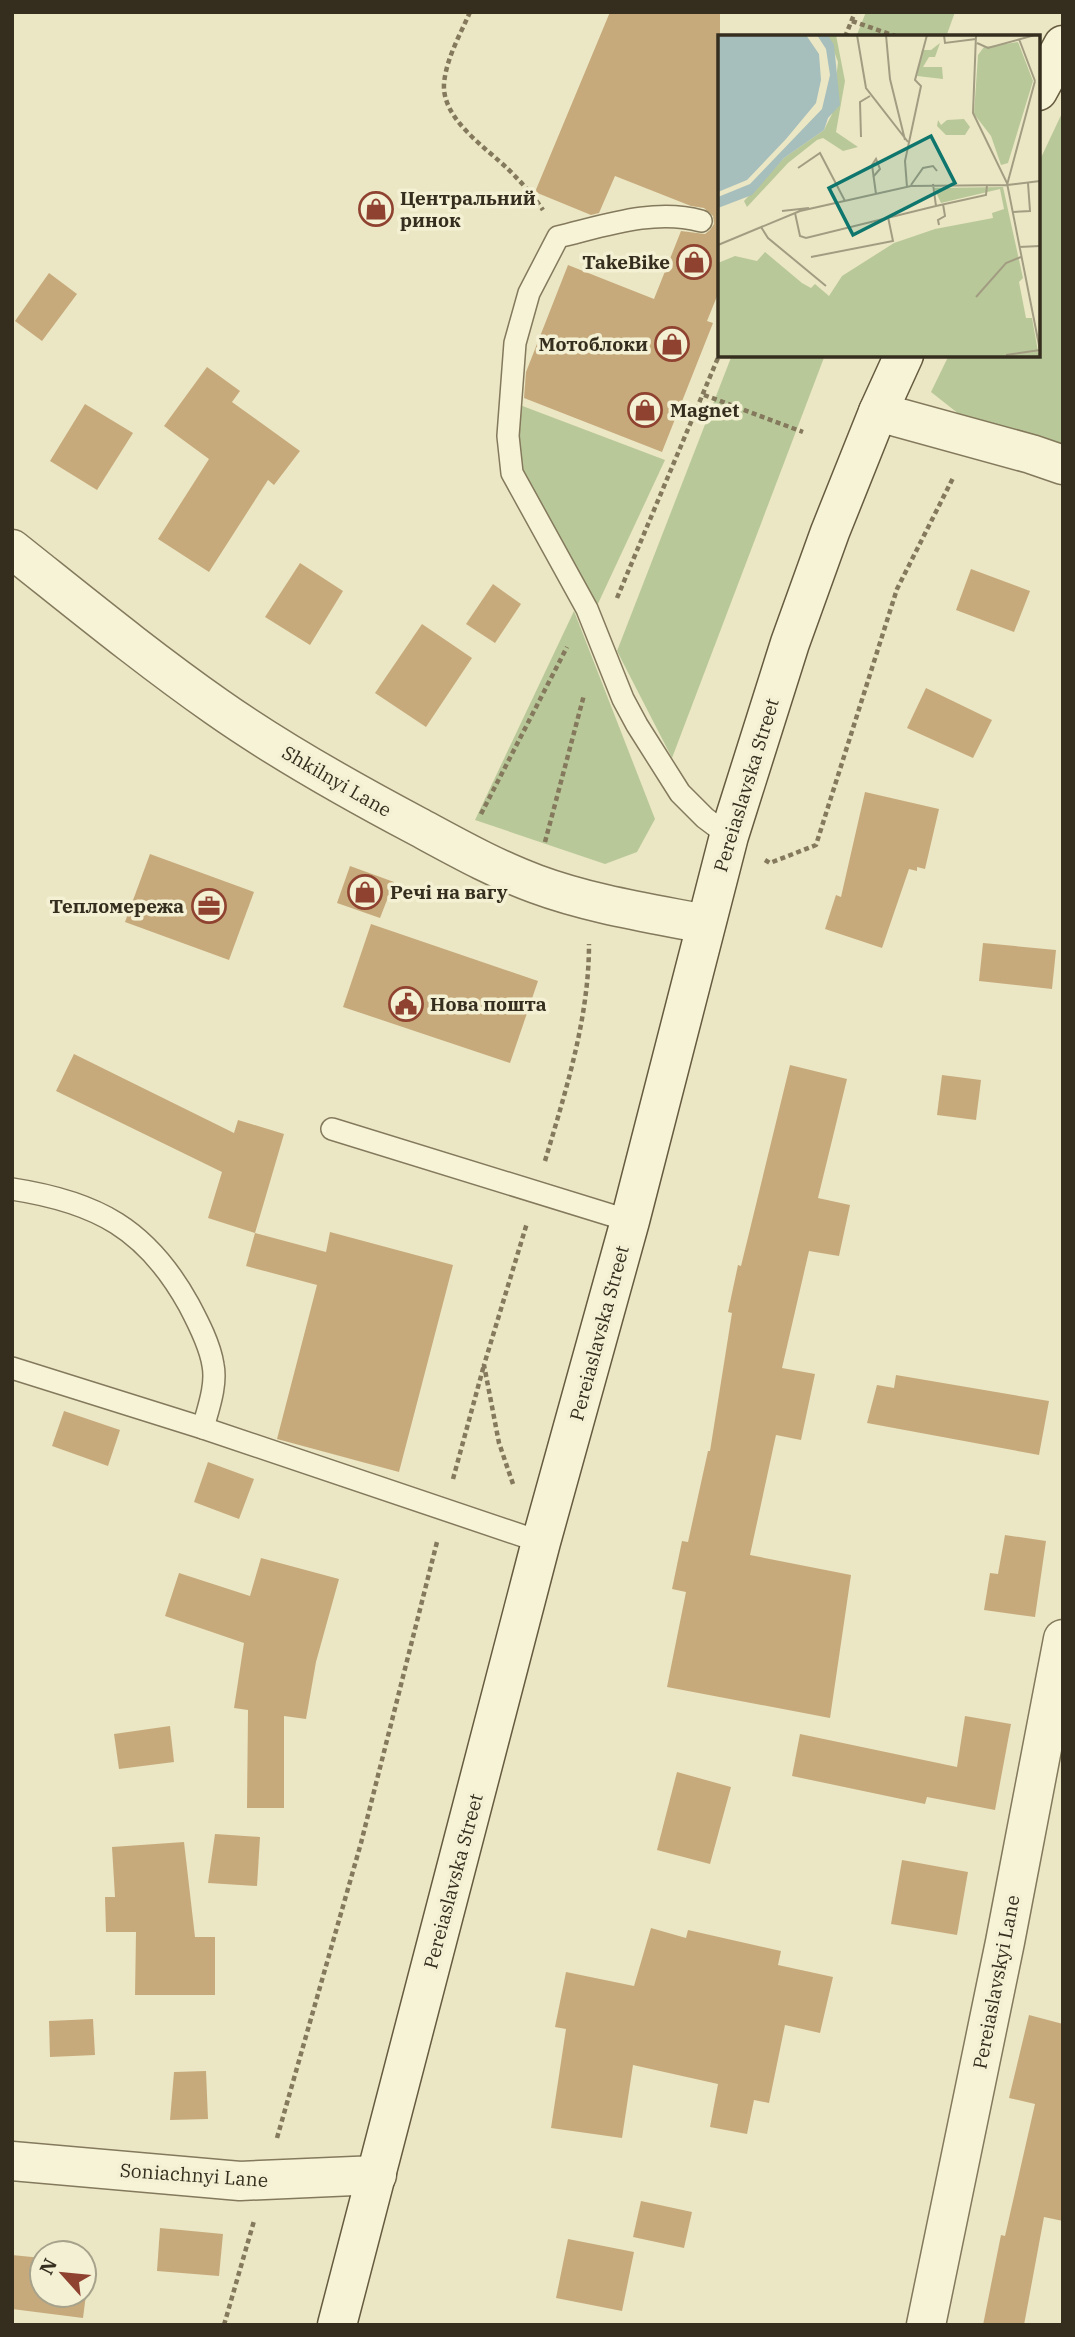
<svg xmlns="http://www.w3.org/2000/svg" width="1075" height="2337" font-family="'IBM Plex Serif',serif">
  <rect width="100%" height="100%" fill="#ebe7c4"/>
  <!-- green -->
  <g fill="#b9c899">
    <polygon points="866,12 955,12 946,37 856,37"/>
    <polygon points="1063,111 1063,444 978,429 931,392 949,355 1038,355 1038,164"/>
    <polygon points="732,355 825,355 672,758 617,651"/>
    <polygon points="499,397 665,460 596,608 499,432"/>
    <polygon points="574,611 655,819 637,852 605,864 475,820"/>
  </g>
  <!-- building -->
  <g fill="#c7aa7c">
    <polygon points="610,12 720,12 720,289 707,321 713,323 662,452 524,398 526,372 568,265 654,299 681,231 705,234 710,230 714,224 713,216 704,208 691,206 615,176 599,213 591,215 535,192"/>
    <polygon points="49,273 77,294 42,341 15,321"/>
    <polygon points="207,367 240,391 232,402 300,451 274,485 268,480 209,572 158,539 209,459 164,426"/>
    <polygon points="85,404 133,433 97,490 50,461"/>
    <polygon points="300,563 343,591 310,645 265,617"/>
    <polygon points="971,569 1030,591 1014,632 956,610"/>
    <polygon points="493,584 521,604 495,643 466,624"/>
    <polygon points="422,624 472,658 426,727 375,693"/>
    <polygon points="926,688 992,720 973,758 907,728"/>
    <polygon points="865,792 939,809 925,869 917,867 917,871 909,869 882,948 825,929 836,895 841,897"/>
    <polygon points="150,854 254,892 229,960 125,922"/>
    <polygon points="350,866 394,882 380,918 337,903"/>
    <polygon points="371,924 538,981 510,1063 343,1007"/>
    <polygon points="983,943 1056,950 1052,989 979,981"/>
    <polygon points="74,1054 234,1133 238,1120 284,1134 255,1233 208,1218 222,1172 56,1091"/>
    <polygon points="790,1065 847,1079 818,1198 850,1205 839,1256 809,1251 782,1368 815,1374 801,1440 776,1435 750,1555 851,1575 830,1718 667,1687 686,1592 672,1589 682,1541 688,1542 708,1451 710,1451 732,1313 728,1312 738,1265 741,1266"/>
    <polygon points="942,1075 981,1080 976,1120 937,1115"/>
    <polygon points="330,1232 453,1265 399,1472 277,1439 317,1285 246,1266 255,1233 326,1252"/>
    <polygon points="896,1375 1049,1401 1039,1455 867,1423 877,1385 894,1388"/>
    <polygon points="64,1411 120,1430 108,1466 52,1446"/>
    <polygon points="208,1462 254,1479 239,1519 194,1502"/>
    <polygon points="1005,1535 1046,1541 1035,1617 984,1610 990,1573 998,1574"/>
    <polygon points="261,1558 339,1579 316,1662 306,1719 284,1716 284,1808 247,1808 248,1710 234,1708 244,1643 165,1616 179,1573 250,1596"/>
    <polygon points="965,1716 1011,1724 995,1810 927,1797 925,1804 792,1776 800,1734 957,1767"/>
    <polygon points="170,1726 174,1762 119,1769 114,1734"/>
    <polygon points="677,1772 731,1787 710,1864 657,1850"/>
    <polygon points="215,1834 260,1837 257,1886 208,1883"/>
    <polygon points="184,1842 195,1937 215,1937 215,1995 135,1995 136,1932 106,1932 105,1897 115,1897 112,1847"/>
    <polygon points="902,1860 968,1872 957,1935 891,1924"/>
    <polygon points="651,1928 686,1938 688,1930 781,1951 778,1965 833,1977 820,2033 785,2025 769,2103 754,2100 747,2134 710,2127 718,2084 633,2065 622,2138 551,2128 566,2029 555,2027 566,1972 634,1986"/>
    <polygon points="1029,2015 1063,2024 1063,2221 1044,2217 1024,2325 983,2325 1001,2235 1005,2236 1035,2104 1009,2098"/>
    <polygon points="93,2019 95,2055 50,2057 49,2021"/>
    <polygon points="206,2071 208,2119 170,2120 174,2072"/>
    <polygon points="641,2201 692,2212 684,2248 633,2237"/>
    <polygon points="160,2228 223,2234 219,2276 157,2271"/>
    <polygon points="568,2239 634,2252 622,2311 556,2298"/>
    <polygon points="12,2255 42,2258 42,2295 84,2295 84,2263 90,2264 83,2318 12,2309"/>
  </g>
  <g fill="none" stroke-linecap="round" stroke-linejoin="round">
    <!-- service casing -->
    <g stroke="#84795c" stroke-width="24">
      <g id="service">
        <path d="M701 221C654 208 604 226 558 237L529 293 515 343 508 436 512 473 587 609 623 699 637 725 680 793 705 818 729 836"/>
        <polyline points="332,1129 630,1221"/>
        <path d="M12 1189C97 1202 147 1229 189 1305 198 1322 210 1345 213 1365 217 1385 208 1409 203 1428"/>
        <polyline points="12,1368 203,1428 541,1542"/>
      </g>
    </g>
    <!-- minor casing -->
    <g stroke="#84795c" stroke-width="41">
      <g id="minor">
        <polyline points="878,412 1031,454 1063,465"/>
        <path d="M12 549C80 603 147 658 217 707 281 752 349 790 417 826 456 847 495 869 536 884 590 904 649 913 705 924"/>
        <polyline points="12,2161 240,2181 377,2175"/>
        <polyline points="926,2325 1005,1942 1063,1639"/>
      </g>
    </g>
    <!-- secondary casing -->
    <g stroke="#665a3f" stroke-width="41">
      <g id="secondary">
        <polyline points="1038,91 1063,45"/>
        <polyline points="337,2325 541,1542 630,1221 729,836 790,643 830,532 878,412 904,355"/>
      </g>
    </g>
    <!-- path -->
    <g stroke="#84795c" stroke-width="4.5" stroke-dasharray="5 3.5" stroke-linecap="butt">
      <path d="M470 12C460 35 446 59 444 84 442 119 485 147 508 169 521 182 533 195 543 210"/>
      <polyline points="852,21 898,37"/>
      <polyline points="845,37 855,12"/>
      <polyline points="704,395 803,432"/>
      <polyline points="617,598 720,353"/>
      <polyline points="481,814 567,647"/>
      <polyline points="545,842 584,695"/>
      <polyline points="765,860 770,863 816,845 897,589 954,476"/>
      <path d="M545 1161C566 1090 589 1018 589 944"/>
      <polyline points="453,1479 484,1365"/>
      <polyline points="513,1484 499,1443 484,1365 527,1223"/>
      <polyline points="277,2138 361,1843 437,1542"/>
      <polyline points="224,2325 254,2221"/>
    </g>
    <!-- service -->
    <use href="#service" stroke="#f6f3d7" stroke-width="21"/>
    <!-- minor -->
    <use href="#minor" stroke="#f6f3d7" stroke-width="38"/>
    <!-- secondary -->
    <use href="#secondary" stroke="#f6f3d7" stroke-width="38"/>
  </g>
  <!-- icons -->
  <defs>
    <g id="shop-ring" transform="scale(1.75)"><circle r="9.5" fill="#f3f0d3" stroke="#8f4230" stroke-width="1.5"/><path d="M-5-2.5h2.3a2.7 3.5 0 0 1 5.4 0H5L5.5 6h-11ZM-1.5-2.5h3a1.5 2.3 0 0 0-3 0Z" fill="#8f4230"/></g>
    <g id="office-ring" transform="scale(1.75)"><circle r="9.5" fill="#f3f0d3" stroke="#8f4230" stroke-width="1.5"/><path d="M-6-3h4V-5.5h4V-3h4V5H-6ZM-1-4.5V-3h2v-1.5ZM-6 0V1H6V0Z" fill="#8f4230"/></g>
    <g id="civic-ring" transform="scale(1.75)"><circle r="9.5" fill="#f3f0d3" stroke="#8f4230" stroke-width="1.5"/><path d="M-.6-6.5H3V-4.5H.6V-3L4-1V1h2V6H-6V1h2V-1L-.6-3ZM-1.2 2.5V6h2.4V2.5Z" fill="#8f4230"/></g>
  </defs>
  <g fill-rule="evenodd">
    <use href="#shop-ring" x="376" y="209"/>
    <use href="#shop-ring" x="694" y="262"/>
    <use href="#shop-ring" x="672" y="344"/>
    <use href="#shop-ring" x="645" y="410"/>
    <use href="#shop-ring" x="365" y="892"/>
    <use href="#office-ring" x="209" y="906"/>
    <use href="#civic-ring" x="406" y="1004"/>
  </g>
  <g text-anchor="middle" stroke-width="7" stroke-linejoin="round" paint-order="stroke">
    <!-- poi labels -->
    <g font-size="19" font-weight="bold" fill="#352e1f" stroke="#f3f0d3" text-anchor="start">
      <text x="400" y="205">Центральний<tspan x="400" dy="22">ринок</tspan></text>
      <text x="670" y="269" text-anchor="end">TakeBike</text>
      <text x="648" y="351" text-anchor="end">Мотоблоки</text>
      <text x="670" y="417">Magnet</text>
      <text x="390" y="899">Речі на вагу</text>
      <text x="184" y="913" text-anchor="end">Тепломережа</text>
      <text x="430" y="1011">Нова пошта</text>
    </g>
    <!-- street labels -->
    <g font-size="19" fill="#352e1f" stroke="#f3f0d3">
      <text transform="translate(337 781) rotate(30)" y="7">Shkilnyi Lane</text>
      <text transform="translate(746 785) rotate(-73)" y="7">Pereiaslavska Street</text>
      <text transform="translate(599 1333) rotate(-75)" y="7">Pereiaslavska Street</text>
      <text transform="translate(453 1881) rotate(-75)" y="7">Pereiaslavska Street</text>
      <text transform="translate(996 1982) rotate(-79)" y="7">Pereiaslavskyi Lane</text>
      <text transform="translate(194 2175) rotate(4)" y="7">Soniachnyi Lane</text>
    </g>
  </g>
  <!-- overview -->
  <g transform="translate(718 35)">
    <rect width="322" height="322" fill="#ebe7c4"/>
    <path d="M110 0H118L127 46 118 97 140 112 125 116 105 103 99 105 70 128 29 172 26 166 66 123 106 95 114 79 120 27ZM300 7 315 46 290 128 283 130 273 101 256 79 260 20 266 12ZM222 8 217 22H211L205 32H224L225 44 199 41 204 15H213ZM246 84 252 92 247 100H228L219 91 220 85 223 90 229 85ZM285 152 305 243 301 247 308 283H314L321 322H0V228L17 221 39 226 47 217 84 248 93 253 97 249 111 261 124 241 176 208 217 194 275 183 274 178 286 174 282 154 223 168 216 153Z" fill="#b9c899"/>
    <path d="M0 0H88L101 19 103 45 98 68 68 104 29 145 0 157ZM99 0H110L116 10 122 70 110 83 106 95 66 123 34 160 0 173V162L32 149 104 74 112 40 108 14Z" fill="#a6bebc"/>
    <path fill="none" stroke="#a29d82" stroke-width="2" d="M139 0 148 53 190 107M168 0 172 44 187 105M226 0 227 8 258 4M258 0 255 78 289 148 322 315M301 4 317 46M259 8 270 13 317 0M317 46 289 150 322 146M143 102 142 67 152 61M80 133 102 118 127 166M155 142 162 134 158 124 154 130 158 159M193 150 205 133 215 131 219 136M189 152 187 126 203 51 197 45 209 0M218 171 268 160 269 150M64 176 91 173M295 177 312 176 310 148M77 178 82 201 88 203 218 171 215 149M221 190 220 185 227 181 225 169M43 192 50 203 108 251M0 210 82 176 193 151 289 150M301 212 322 211M93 222 175 206 170 182M258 262 288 228 303 222M288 320 322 315"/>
    <path fill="#0f766e" fill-opacity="0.15" stroke="#0f766e" stroke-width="3.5" d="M213 101 237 148 135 200 111 153Z"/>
    <rect width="322" height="322" fill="none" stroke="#352e1f" stroke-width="3.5"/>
  </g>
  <!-- border -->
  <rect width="1075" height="2337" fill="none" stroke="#352e1f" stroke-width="28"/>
  <!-- north arrow -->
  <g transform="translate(63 2274) rotate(297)"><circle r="33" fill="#f3f0d3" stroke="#a7a28b" stroke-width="2"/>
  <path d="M0-5L12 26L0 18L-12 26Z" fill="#8f4230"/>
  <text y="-10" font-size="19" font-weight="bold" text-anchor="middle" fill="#352e1f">N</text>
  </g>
</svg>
